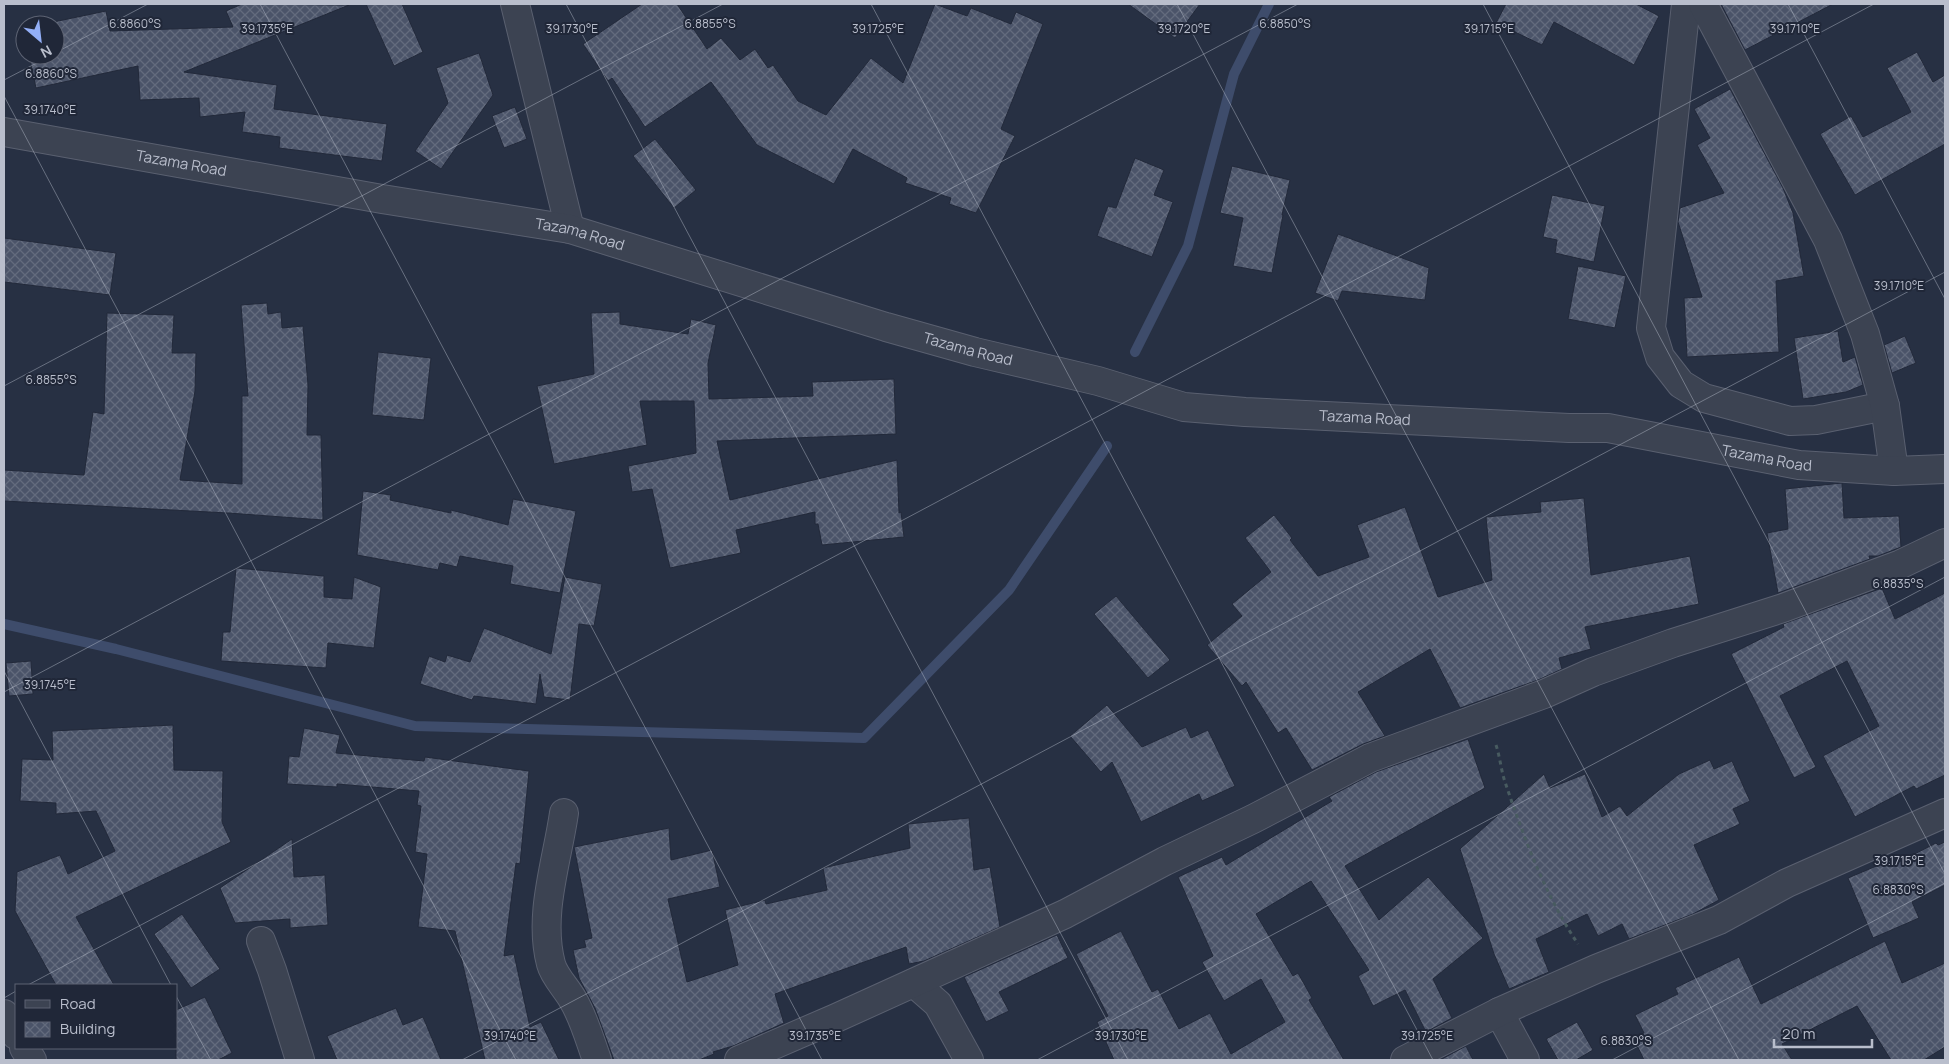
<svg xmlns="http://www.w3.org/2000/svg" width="1949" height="1064" font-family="Manrope,sans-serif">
  <defs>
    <pattern id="building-cross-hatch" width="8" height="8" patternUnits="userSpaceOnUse" patternTransform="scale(1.25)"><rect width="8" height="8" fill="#4b5469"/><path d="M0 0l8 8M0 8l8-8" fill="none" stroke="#636b7d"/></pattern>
  </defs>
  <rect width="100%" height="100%" fill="#273043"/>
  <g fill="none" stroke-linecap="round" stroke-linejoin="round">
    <!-- stream -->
    <g stroke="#3e4c6b" stroke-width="10">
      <polyline points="1135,352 1188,246 1234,74 1269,4"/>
      <polyline points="4,624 116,649 415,726 864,738 1009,590 1107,446"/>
    </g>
  </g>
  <!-- building -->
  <g fill="url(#building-cross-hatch)" stroke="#22293a">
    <polygon points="242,4 349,5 184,72 277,85 274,109 387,124 382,161 279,148 280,137 242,132 245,112 200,117 199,98 140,100 138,66 36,88 29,55 55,55 55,25 39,25 106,11 110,31 233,27 226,11"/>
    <polygon points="366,4 402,4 423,52 394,66"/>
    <polygon points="642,4 677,4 707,49 721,38 740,60 755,49 768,68 773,65 798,101 826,115 871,58 903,83 935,4 967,16 971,8 1011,24 1016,12 1043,24 1001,129 1015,136 976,213 949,204 951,198 905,183 907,178 853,149 834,184 757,145 711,82 645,127 612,78 608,81 583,44"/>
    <polygon points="1128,4 1200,4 1175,38"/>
    <polygon points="1506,4 1636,4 1659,16 1634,65 1554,22 1542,45 1496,23"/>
    <polygon points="1721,4 1833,4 1745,50"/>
    <polygon points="1917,52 1933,82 1945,75 1945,144 1855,195 1820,134 1851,116 1863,137 1911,112 1887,68"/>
    <polygon points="479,53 493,95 441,169 415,151 448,103 436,68"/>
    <polygon points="1730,89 1783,188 1793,213 1804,276 1776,281 1779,352 1687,357 1684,298 1702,297 1678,222 1680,208 1724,193 1697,145 1710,138 1694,109"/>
    <polygon points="515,107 527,139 504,148 492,116"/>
    <polygon points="655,139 696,190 674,208 633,156"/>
    <polygon points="1135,158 1164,170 1154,195 1173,202 1152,257 1097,236 1108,206 1116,208"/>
    <polygon points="1232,166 1290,180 1282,215 1283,215 1272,273 1233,266 1243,218 1220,213"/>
    <polygon points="1552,195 1605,206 1594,262 1555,253 1557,240 1543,237"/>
    <polygon points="1338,234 1429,268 1425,300 1342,291 1338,301 1315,293"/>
    <polygon points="4,238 116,253 110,295 4,282"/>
    <polygon points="1578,266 1626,276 1615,328 1568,319"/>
    <polygon points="267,303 268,314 281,312 282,328 303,326 308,385 307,435 321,435 323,520 228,513 4,501 4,470 84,475 93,412 104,414 107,313 174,315 172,353 196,353 195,391 180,480 242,484 242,396 248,396 241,305"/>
    <polygon points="620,312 620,324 688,334 691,319 716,325 708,363 709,399 813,396 812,382 894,379 896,434 717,441 730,500 897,460 899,513 901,512 904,537 822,545 818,524 815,524 815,512 736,530 741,553 670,568 652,489 632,492 628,466 696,453 694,401 640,401 647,445 554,464 537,386 594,374 591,313"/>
    <polygon points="1838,331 1843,362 1855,357 1863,385 1846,392 1803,399 1794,338"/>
    <polygon points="1905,336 1916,363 1892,373 1884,345"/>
    <polygon points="378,352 431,358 424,420 372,415"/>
    <polygon points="1842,483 1844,518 1899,516 1901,547 1878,556 1869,556 1870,559 1778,593 1767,533 1788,529 1785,489"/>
    <polygon points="363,491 391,495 390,500 451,513 451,510 508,525 513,499 576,511 560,593 510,584 513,566 460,556 457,567 440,563 438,570 357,555"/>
    <polygon points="1584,498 1591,575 1690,556 1699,604 1585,627 1591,649 1559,658 1562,669 1538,680 1460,708 1430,649 1358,692 1385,736 1363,744 1312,770 1286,728 1278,733 1246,682 1242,686 1207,645 1242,616 1232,604 1271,572 1245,538 1274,515 1292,538 1290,540 1318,576 1369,557 1357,525 1405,507 1438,597 1492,580 1486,517 1541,512 1540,502"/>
    <polygon points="236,568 324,576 324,597 352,599 354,577 381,587 374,648 328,643 326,668 221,661 223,632 230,632"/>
    <polygon points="565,577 602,584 594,626 579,624 570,700 544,697 540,674 536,704 474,696 472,700 420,684 429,656 445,662 447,655 470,662 484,628 551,654"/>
    <polygon points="1882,588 1895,619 1945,593 1945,775 1916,789 1914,786 1855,817 1823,756 1879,726 1847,661 1780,696 1816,767 1794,778 1731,654 1784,627 1783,624"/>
    <polygon points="1116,596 1170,660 1148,678 1094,614"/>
    <polygon points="31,661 33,694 9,696 6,663"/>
    <polygon points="1107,705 1142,747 1186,727 1191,738 1208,730 1235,786 1202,801 1199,794 1141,822 1112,762 1101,772 1070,736"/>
    <polygon points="173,725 174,770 223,771 222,822 231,842 76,917 114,985 56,985 15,911 17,872 60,855 68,874 115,851 96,811 56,814 56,803 20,801 22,759 53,760 52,731"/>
    <polygon points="304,728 340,735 336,753 424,761 425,757 529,771 520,864 516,863 504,956 514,954 530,1027 541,1022 559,1060 485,1060 455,931 418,927 427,854 415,852 421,806 417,805 419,791 337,784 337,787 287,784 289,756 299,757"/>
    <polygon points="1468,739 1485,788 1345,866 1379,920 1428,877 1483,938 1433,979 1452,1018 1426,1032 1405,990 1373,1006 1358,976 1369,970 1311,881 1256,914 1293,976 1298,973 1312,998 1309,1000 1344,1060 1114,1060 1097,1022 1108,1016 1076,954 1121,931 1152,992 1158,989 1179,1029 1210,1013 1231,1054 1285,1022 1261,979 1224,1001 1202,962 1213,956 1178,877 1222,857 1226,865 1332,801 1329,797 1376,772"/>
    <polygon points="1710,760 1714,769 1732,761 1750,801 1733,809 1740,824 1694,845 1719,900 1693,914 1629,939 1622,924 1598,936 1587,914 1536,939 1549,972 1509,989 1494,954 1460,849 1544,774 1550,788 1585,774 1602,817 1620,806 1627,816 1679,774"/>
    <polygon points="969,818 974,870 990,867 1000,927 924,961 909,964 906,947 775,994 784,1023 733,1046 713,1052 714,1054 699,1060 614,1060 595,1008 579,978 573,950 586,947 584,940 592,938 574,847 669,828 671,860 712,850 720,887 668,899 687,982 738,965 725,910 765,900 766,904 827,890 823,868 910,848 908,824"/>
    <polygon points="292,839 294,877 325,875 328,925 290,928 290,919 235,923 220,888"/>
    <polygon points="1945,842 1945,885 1912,902 1919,918 1873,938 1848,878 1893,859 1895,864 1936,843 1938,845"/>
    <polygon points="182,914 220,969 191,988 154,934"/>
    <polygon points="1057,935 1068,958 999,992 1009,1011 986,1022 964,977"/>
    <polygon points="1885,941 1902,983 1945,963 1945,1047 1924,1060 1891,1060 1857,1006 1782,1044 1792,1060 1644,1060 1633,1037 1644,1033 1635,1015 1678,994 1675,988 1739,957 1761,1004"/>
    <polygon points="205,997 232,1053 218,1060 176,1060 176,1010"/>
    <polygon points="396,1008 403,1025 423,1017 441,1060 337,1060 327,1036"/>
    <polygon points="1577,1022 1593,1050 1576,1060 1558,1060 1546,1039"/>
    <polygon points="1466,1046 1473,1060 1440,1060"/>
  </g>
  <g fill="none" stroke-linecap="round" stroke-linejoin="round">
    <!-- minor casing -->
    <g stroke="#5a6070" stroke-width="30">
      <g id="minor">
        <polyline points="515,4 570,229"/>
        <polyline points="1686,4 1651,328 1660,357 1681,384 1704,398 1790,421 1816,420 1885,406"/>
        <polyline points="1703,4 1828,240 1865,334 1885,406 1894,471"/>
        <path id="s1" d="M4 132 382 199 570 229 886 327 975 352 1098 381 1184 407 1245 412 1569 428H1608L1799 465 1894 471 1945 469"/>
        <path d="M564 813C557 862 538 915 551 964 554 976 567 989 573 1000 584 1018 590 1041 597 1060"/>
        <polyline points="261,941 272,970 300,1060"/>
        <polyline points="914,983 938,1004 969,1060"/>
        <polyline points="1499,1012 1525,1060"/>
        <polyline points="4,1014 16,1035"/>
        <polyline points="24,1048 32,1060"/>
        <polyline points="739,1060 836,1018 1065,914 1165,861 1253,819 1370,758 1544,694 1593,672 1673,643 1783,608 1901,564 1945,543"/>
        <polyline points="1405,1060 1499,1012 1596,969 1719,920 1787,883 1945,813"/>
      </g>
    </g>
    <!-- path -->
    <path stroke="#485b60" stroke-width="3" stroke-dasharray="4 4" stroke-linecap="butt" d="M1496 745C1500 757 1501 770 1505 782 1524 838 1545 895 1578 944"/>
    <!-- minor -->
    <use href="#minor" stroke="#3c4352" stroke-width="28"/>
  </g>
  <!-- ticks -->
  <path fill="none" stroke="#b9becc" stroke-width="1" stroke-opacity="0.45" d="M260 4 822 1060M566 4 1128 1060M871 4 1433 1060M1177 4 1739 1060M1483 4 1945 874M1788 4 1945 299M55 53 148 4M4 80 52 55M4 96 516 1060M4 386 723 4M4 671 171 985M4 692 1298 4M28 985 1874 4M176 996 211 1060M4 998 16 991M462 1060 1945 272M1037 1060 1945 577M1612 1060 1945 883"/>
  <g text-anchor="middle" stroke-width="4" stroke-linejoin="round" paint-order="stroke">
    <!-- street labels -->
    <g font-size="15" fill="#b9becc" stroke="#202738">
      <text dy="5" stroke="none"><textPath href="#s1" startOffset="180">Tazama Road</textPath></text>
      <text dy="5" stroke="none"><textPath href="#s1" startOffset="585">Tazama Road</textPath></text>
      <text dy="5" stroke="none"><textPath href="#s1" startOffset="990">Tazama Road</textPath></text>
      <text dy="5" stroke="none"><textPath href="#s1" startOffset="1395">Tazama Road</textPath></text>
      <text dy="5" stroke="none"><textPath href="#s1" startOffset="1800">Tazama Road</textPath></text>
    </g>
  </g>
  <g font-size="12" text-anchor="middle" fill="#b9becc" stroke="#202738" stroke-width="4" stroke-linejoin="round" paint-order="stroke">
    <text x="135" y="28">6.8860°S</text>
    <text x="710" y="28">6.8855°S</text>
    <text x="1285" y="28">6.8850°S</text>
    <text x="267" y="33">39.1735°E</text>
    <text x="572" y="33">39.1730°E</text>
    <text x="878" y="33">39.1725°E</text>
    <text x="1184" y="33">39.1720°E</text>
    <text x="1795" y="33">39.1710°E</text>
    <text x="1489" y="33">39.1715°E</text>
    <text x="51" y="78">6.8860°S</text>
    <text x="50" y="114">39.1740°E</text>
    <text x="1899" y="290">39.1710°E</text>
    <text x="51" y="384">6.8855°S</text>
    <text x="1898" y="588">6.8835°S</text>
    <text x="50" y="689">39.1745°E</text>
    <text x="1899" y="865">39.1715°E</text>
    <text x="1898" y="894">6.8830°S</text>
    <text x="510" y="1040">39.1740°E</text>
    <text x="815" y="1040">39.1735°E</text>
    <text x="1121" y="1040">39.1730°E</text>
    <text x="1427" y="1040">39.1725°E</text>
    <text x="1626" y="1045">6.8830°S</text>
  </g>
  <!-- border -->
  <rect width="1949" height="1064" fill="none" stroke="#b9becc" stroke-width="10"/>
  <!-- legend -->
  <rect x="15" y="984" width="162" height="65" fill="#202738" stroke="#5d6373"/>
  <rect x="25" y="1000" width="25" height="8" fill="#3c4352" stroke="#5d6373"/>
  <text x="60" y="1009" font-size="15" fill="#b9becc">Road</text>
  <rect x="25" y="1022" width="25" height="15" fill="url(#building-cross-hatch)" stroke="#5d6373"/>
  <text x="60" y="1034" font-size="15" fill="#b9becc">Building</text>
  <!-- north arrow -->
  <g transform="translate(40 40) rotate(152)"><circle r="24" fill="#202738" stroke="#5d6373"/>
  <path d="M0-4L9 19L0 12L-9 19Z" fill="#93aff7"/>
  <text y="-8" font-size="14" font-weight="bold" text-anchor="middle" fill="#b9becc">N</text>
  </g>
  <!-- scale -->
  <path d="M1774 1039v8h98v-8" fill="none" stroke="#b9becc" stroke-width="2.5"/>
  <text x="1782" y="1039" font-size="15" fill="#b9becc" stroke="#202738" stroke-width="4" paint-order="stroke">20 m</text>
</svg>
